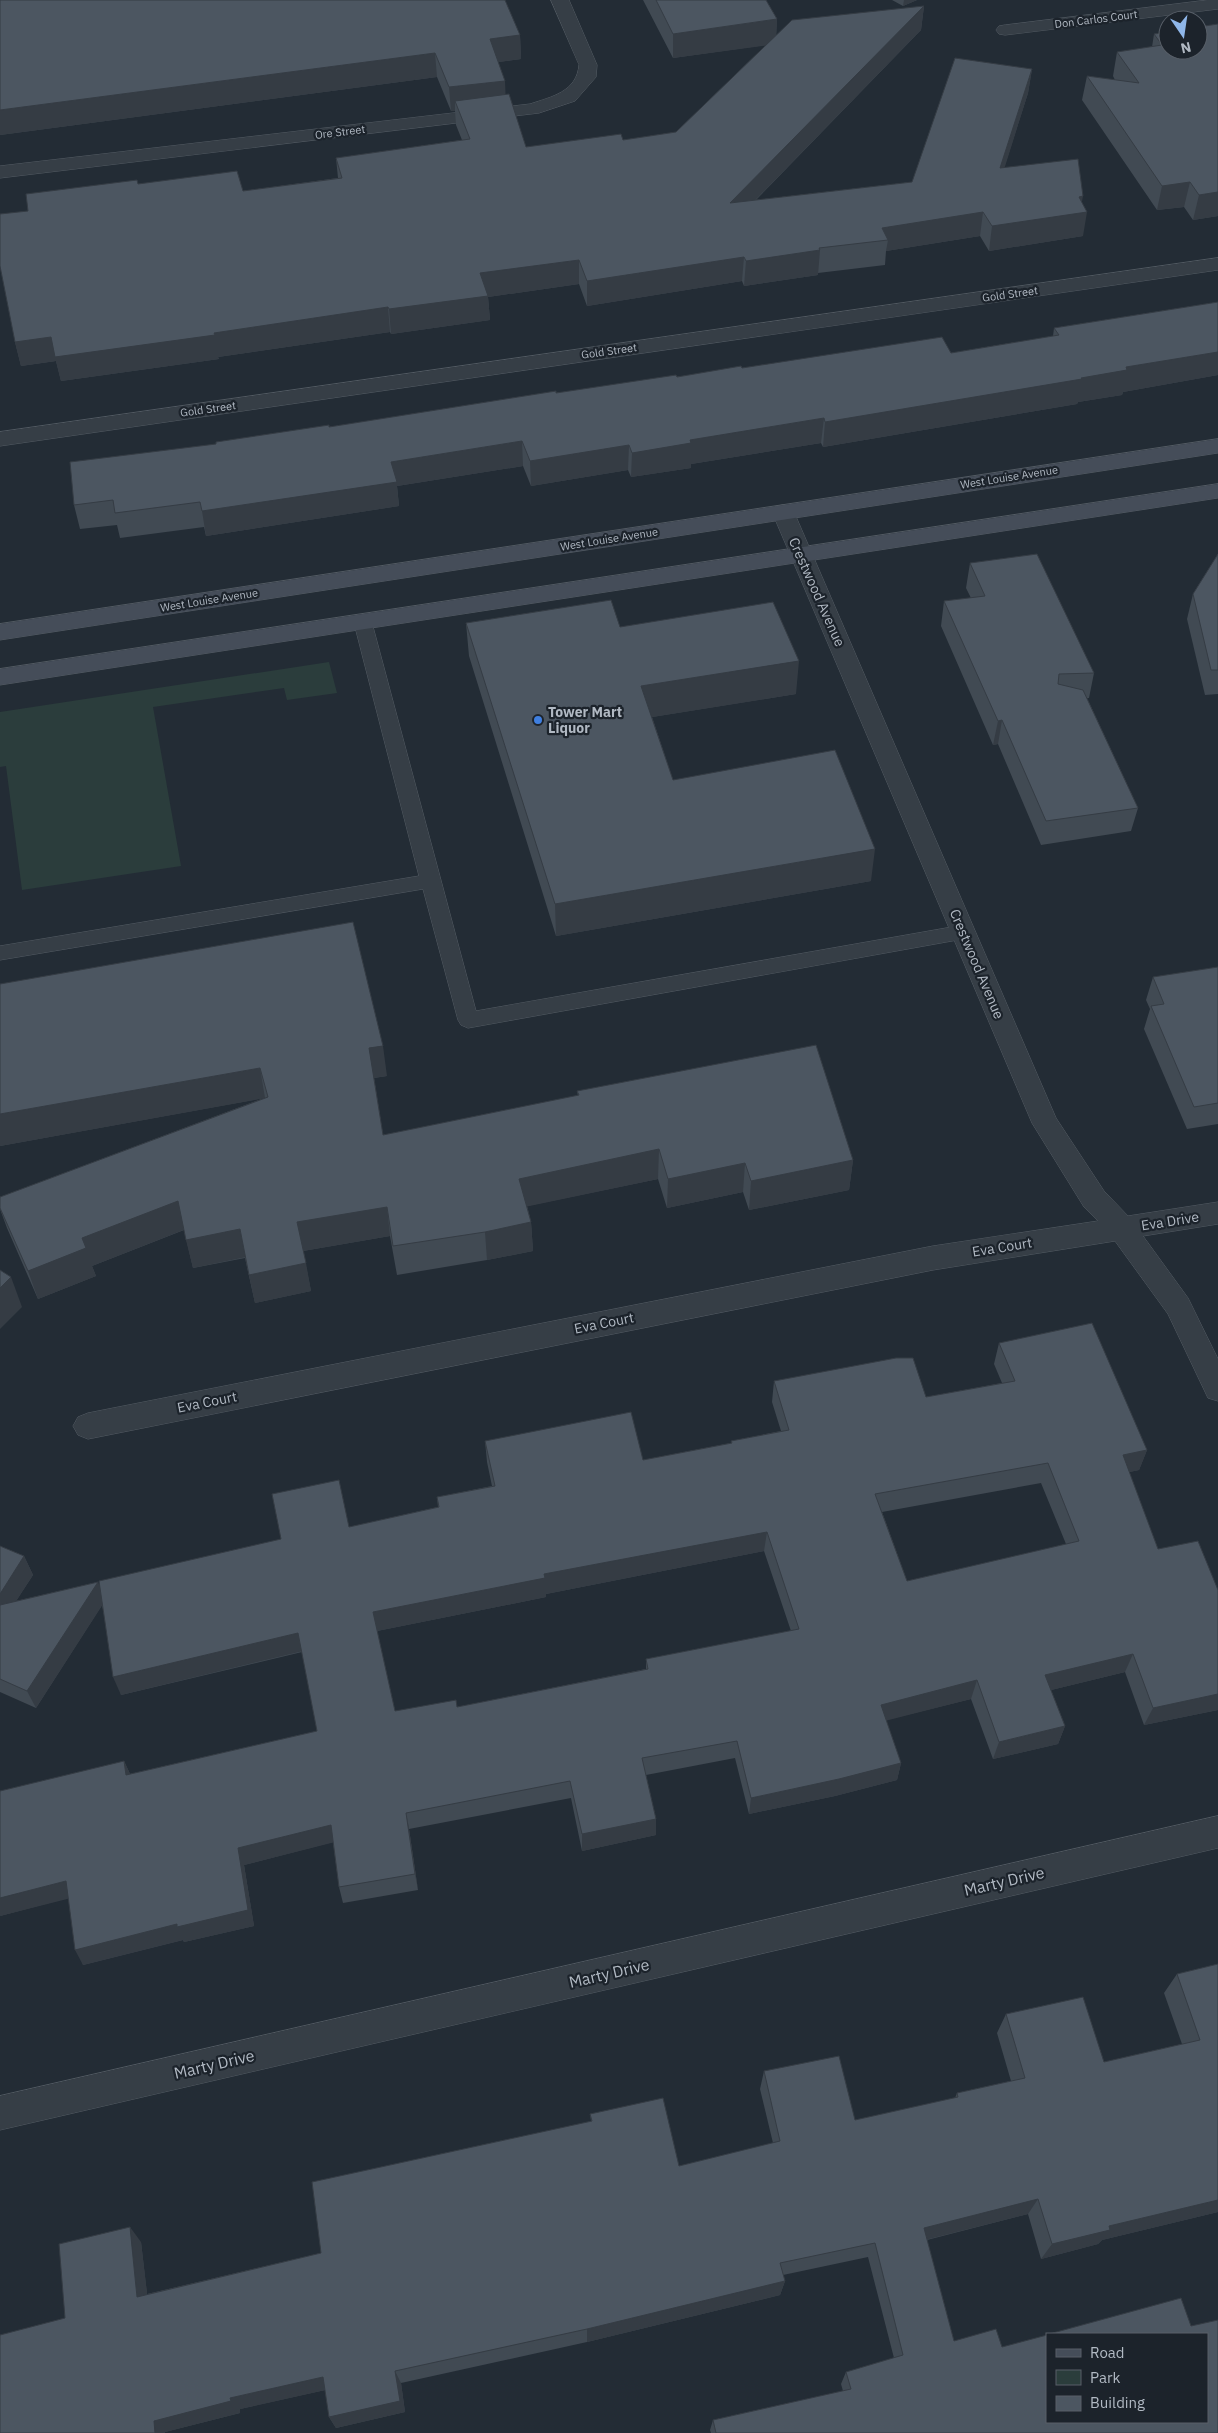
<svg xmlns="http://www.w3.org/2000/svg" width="1218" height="2433" font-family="'IBM Plex Sans',sans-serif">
  <rect width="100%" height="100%" fill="#232c35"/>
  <!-- green -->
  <polygon fill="#2b3d3c" points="329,662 337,693 287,700 284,688 153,707 181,866 22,890 6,766 0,767 0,712"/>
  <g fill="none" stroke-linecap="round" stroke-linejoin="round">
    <!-- lane casing -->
    <g stroke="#545c64" stroke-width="1">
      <polygon id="lane" points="363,617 369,619 372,623 476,1011 963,925 970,927 973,932 970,937 963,939 468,1028 461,1025 458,1020 423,889 0,960 0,946 419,876 354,623 357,619"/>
    </g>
    <!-- street casing -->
    <g stroke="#545c64" stroke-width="1">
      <g id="street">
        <path d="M551 0H569L597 65 596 77 575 101 539 113 0 178V166L530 104C551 97 577 92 579 65Z"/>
        <polygon points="1208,0 1218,0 1218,9 1005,35 999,34 996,30 999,26 1005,25"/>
        <polygon points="1218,258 1218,270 0,446 0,432"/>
        <polygon points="783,505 791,507 794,512 1056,1118 1104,1191 1128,1216 1218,1202 1218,1224 1143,1236 1188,1298 1218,1359 1218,1401 1208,1398 1168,1314 1115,1241 933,1270 88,1439 78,1435 73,1426 78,1417 88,1413 933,1246 1098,1221 1084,1207 1032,1123 772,512 775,507"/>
        <polygon points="1218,1816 1218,1848 0,2130 0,2096"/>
      </g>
    </g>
    <!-- secondary casing -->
    <g stroke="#545c64" stroke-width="1">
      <g id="secondary">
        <polygon points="1218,439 1218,453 0,640 0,624"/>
        <polygon points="1218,484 1218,498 0,685 0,669"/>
      </g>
    </g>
    <!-- lane -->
    <use href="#lane" fill="#363e46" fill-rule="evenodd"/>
    <!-- street -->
    <use href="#street" fill="#363e46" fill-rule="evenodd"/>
    <!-- secondary -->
    <use href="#secondary" fill="#454d59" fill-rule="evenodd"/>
  </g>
  <!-- wall -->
  <g fill="#414a53" fill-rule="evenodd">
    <polygon points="0,0 520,35 521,59 498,62 505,95 526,147 623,140 676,132 766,45 673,58 643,0 766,0 777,19 776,35 924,6 921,30 756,200 912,182 1032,69 1028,93 1004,168 1082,203 1083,236 989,251 980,236 886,251 885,265 818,273 818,275 744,286 742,281 587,306 579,284 488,297 490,320 391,334 390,332 218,357 219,359 61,381 56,361 21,366 15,342 28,211 138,184 243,191 338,178 336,158 462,140 456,125 455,111 451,111 437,77 0,135"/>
    <polygon points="892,0 917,0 903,6"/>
    <polygon points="1218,24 1218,216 1193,220 1184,207 1157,210 1082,100 1087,76 1115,80 1113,76 1117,52 1152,47 1154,34"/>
    <polygon points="1218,302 1218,375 1123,392 1122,395 1078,402 1077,404 823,447 821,443 691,464 691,468 631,477 628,470 531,486 523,466 397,486 399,506 206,536 204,527 120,538 117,525 80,529 74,505 329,427 556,393 742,368 951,353 1053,336 1054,328"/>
    <polygon points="1218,554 1218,694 1205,695 1187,619 1193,594"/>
    <polygon points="970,563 1094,673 1089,698 1087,698 1138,808 1131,831 1041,845 998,744 993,745 941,626 944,601 971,598 966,588"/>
    <polygon points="466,623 620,627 796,694 652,717 673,780 871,881 556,936 469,656"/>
    <polygon points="1218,967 1218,1124 1187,1129 1144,1029 1150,1009 1146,1000 1153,977"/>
    <polygon points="0,984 387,1076 374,1078 383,1135 578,1096 577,1091 853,1160 849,1190 749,1210 743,1192 667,1208 658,1179 527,1206 531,1222 533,1251 487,1260 397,1275 390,1236 303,1251 311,1291 255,1303 245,1258 193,1268 184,1230 92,1266 96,1276 38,1299 7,1228 0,1209 0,1197 264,1098 0,1146"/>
    <path d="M999 1343 1147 1450 1139 1470 1129 1472 1158 1549 1218 1590V1710L1144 1725 1125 1672 1051 1690 1065 1726 1058 1744 993 1759 971 1699 886 1720 901 1763 897 1780 835 1796 749 1814 735 1758 646 1775 656 1819V1835L582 1851 571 1798 409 1829 418 1890 343 1903 339 1887 333 1842 244 1865 254 1926 184 1942 183 1940 83 1965 68 1898 0 1916 124 1761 130 1774 317 1731 302 1652 121 1695 102 1605 36 1708 0 1692V1546L24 1556 33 1575 16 1601 98 1582 99 1587 349 1527 438 1507 437 1497 492 1486 487 1462 485 1441 643 1460 731 1443V1441L781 1431 772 1402 774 1381 926 1397 1002 1383 994 1364ZM1041 1483 1066 1544 907 1581 882 1512ZM764 1551 791 1631 646 1659V1669L457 1707 395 1711 377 1631 546 1597V1594Z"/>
    <polygon points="1218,1964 1218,2212 1102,2240 1098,2244 1041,2259 1028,2214 927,2240 954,2341 1002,2347 1218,2433 711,2433 710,2430 713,2420 843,2391 841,2384 846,2372 894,2358 868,2257 783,2275 785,2281 780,2295 587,2342 401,2383 405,2412 336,2428 329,2417 325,2390 240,2409 240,2413 165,2432 65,2318 141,2242 147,2294 321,2253 591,2121 590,2114 679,2166 773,2143 760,2089 764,2071 855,2120 955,2098 957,2093 1011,2081 997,2033 1006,2014 1104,2062 1182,2044 1164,1993 1177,1974"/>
  </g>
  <!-- shaded-wall -->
  <g fill="#353c44">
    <polygon points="904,0 917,0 903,6"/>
    <polygon points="924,6 921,30 729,227 730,203"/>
    <polygon points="777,19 776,44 673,58 673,34"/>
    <polygon points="520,35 521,59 491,63 490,39"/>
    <polygon points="435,53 437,77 0,135 0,110"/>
    <polygon points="1032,69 1028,93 997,192 1000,168"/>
    <polygon points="505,81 506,105 455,101 455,111 451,111 449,87"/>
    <polygon points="1190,182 1184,207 1157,210 1162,186"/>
    <polygon points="1218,192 1218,216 1193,220 1199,195"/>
    <polygon points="1083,196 1080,213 1087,212 1083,236 989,251 992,226 1079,197"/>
    <polygon points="983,212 980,236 886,251 888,240 882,228"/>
    <polygon points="820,250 818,275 744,286 746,261"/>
    <polygon points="744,257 742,281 587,306 587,281"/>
    <polygon points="579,260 579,284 488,297 490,320 391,334 389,309 480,273"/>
    <polygon points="388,307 390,332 218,357 219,359 61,381 56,361 21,366 15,342 51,337 214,333"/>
    <polygon points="1218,352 1218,375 1123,392 1122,395 1078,402 1077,404 823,447 825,422 1081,378 1126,367"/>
    <polygon points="824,418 821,443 691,464 691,468 631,477 632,453 690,440"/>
    <polygon points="522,441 523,466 397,486 399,506 206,536 202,511 391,462"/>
    <polygon points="629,445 628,470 531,486 530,461"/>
    <polygon points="799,661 796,694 640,719 641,686"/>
    <polygon points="1002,720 998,744 993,745 998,721"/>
    <polygon points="875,849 871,881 556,936 555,904"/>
    <polygon points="383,1046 387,1076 373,1078 369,1048"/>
    <polygon points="260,1068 265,1098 0,1146 0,1114"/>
    <polygon points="659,1149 658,1179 520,1208 519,1179"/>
    <polygon points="853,1160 849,1190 749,1210 751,1181"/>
    <polygon points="745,1163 743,1192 667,1208 668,1179"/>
    <polygon points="178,1201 186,1229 92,1266 96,1276 38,1299 28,1271 82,1238"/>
    <polygon points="387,1207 390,1236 303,1251 297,1222"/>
    <polygon points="531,1222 533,1251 487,1260 485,1232"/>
    <polygon points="240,1229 246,1257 193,1268 186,1240"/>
    <polygon points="306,1263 311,1291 255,1303 249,1275"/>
    <polygon points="11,1277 22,1307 0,1329 0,1288"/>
    <polygon points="1147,1450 1139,1470 1116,1475 1123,1455"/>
    <polygon points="767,1532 764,1551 546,1594 546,1597 377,1631 373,1612 544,1574"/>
    <polygon points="24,1556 33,1575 0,1626 0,1594"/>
    <polygon points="98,1582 105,1601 36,1708 27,1691"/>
    <polygon points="298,1633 303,1651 121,1695 113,1677"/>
    <polygon points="1133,1654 1125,1672 1039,1693 1045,1675"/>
    <polygon points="977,1680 971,1699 877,1723 881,1705"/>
    <polygon points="1218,1694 1218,1710 1144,1725 1153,1708"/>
    <polygon points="1065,1726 1058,1744 993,1759 999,1742"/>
    <polygon points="124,1761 132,1778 126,1775"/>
    <polygon points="901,1763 897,1780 835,1796 749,1814 751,1798"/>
    <polygon points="406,1813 409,1829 418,1890 415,1874"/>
    <polygon points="656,1819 656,1835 582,1851 582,1834"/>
    <polygon points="331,1825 335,1842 244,1865 254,1926 184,1942 183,1940 83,1965 75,1950 177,1924 238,1848"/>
    <polygon points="66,1881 75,1897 0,1916 0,1898"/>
    <polygon points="1038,2199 1028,2214 917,2242 924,2228"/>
    <polygon points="1218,2200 1218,2212 1102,2240 1098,2244 1041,2259 1052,2244 1109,2226"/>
    <polygon points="130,2227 141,2242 149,2310 137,2297"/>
    <polygon points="785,2281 780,2295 587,2342 587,2329"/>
    <polygon points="395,2371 401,2383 405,2412 336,2428 329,2417"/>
    <polygon points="323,2377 330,2389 240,2409 240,2413 165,2432 165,2433 155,2433 154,2421 230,2398"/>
  </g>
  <!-- building -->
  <g fill="#4c5661" stroke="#353c44" fill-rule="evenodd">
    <polygon points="0,0 505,0 520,35 490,39 505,81 449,87 435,53 0,110"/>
    <polygon points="656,0 766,0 777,19 673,34"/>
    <polygon points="924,6 730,203 912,182 955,58 1032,69 1000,168 1078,159 1083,196 1079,197 1087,212 992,226 983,212 882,228 888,240 819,248 820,250 746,261 744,257 587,281 579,260 480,273 488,296 389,309 388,307 214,333 215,335 55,357 51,337 15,342 0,266 0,214 28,211 26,194 137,180 138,184 237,171 243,191 342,178 336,158 470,139 455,101 509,94 526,147 621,134 623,140 676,132 792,20"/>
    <polygon points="1218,24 1218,192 1199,195 1190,182 1162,186 1087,76 1139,83 1117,52 1162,45 1154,34 1168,32 1168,50 1198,50 1198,27"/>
    <polygon points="1218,302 1218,352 1126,367 1127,370 1081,378 1082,379 825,422 824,418 690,440 691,443 632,453 629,445 530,461 522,441 391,462 397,482 202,511 200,502 115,513 113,500 74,505 70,462 216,444 216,442 329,425 329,427 556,391 556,393 676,375 677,377 741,366 742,368 942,337 951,353 1059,335 1054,328"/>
    <polygon points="1037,554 1094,673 1059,674 1058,684 1083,690 1138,808 1046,821 1002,720 998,721 944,601 985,596 970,563"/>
    <polygon points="1218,554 1218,670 1211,670 1193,594"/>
    <polygon points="611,600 620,627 773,602 799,661 641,686 673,780 835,750 875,849 555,904 466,623"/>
    <polygon points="353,922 383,1046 369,1048 383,1135 579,1095 577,1091 816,1045 853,1160 751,1181 745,1163 668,1179 659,1149 519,1179 531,1222 485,1232 393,1246 387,1207 297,1222 306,1263 249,1275 240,1229 186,1240 178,1201 82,1238 86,1248 28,1271 0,1208 0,1197 268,1097 260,1068 0,1114 0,984"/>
    <polygon points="1218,967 1218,1103 1194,1107 1151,1006 1164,1004 1153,977"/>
    <polygon points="0,1270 11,1277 0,1288"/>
    <path d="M1092 1323 1147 1450 1123 1455 1158 1549 1198 1541 1218 1590V1694L1153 1708 1133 1654 1045 1675 1065 1726 999 1742 977 1680 881 1705 901 1763 839 1779 751 1798 737 1741 642 1758 656 1819 582 1834 570 1781 406 1813 415 1874 339 1887 331 1825 238 1848 248 1910 177 1927V1924L75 1950 66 1881 0 1898V1791L124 1761 126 1775 317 1731 298 1633 113 1677 99 1581 281 1539 272 1494 339 1480 349 1527 439 1507 437 1497 495 1486 485 1441 631 1412 643 1460 732 1443 731 1441 789 1430 774 1381 896 1358H913L926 1397 1015 1381 999 1343ZM1048 1463 1079 1541 907 1581 875 1494ZM767 1532 799 1629 646 1659 648 1669 457 1707 456 1700 395 1711 373 1612 545 1578 544 1574Z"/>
    <polygon points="0,1546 24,1556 0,1594"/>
    <polygon points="98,1582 27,1691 0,1679 0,1605"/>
    <polygon points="1218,1964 1218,2200 1109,2226 1110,2230 1052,2244 1038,2199 924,2228 954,2341 996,2329 1002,2347 1047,2335 1047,2422 1207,2422 1207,2334 1049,2334 1181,2298 1191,2326 1218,2320 1218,2433 716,2433 713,2420 851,2389 846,2372 903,2355 875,2243 780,2263 785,2281 587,2329 395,2371 400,2401 329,2417 323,2377 230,2398 231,2401 154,2421 155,2433 0,2433 0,2335 65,2318 59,2244 130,2227 137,2297 321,2253 312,2182 592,2121 590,2114 663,2098 679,2166 780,2141 764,2071 839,2056 855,2120 958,2097 957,2093 1025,2078 1006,2014 1083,1997 1104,2062 1200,2040 1177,1974"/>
  </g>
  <!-- markers -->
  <circle fill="#3f7fe0" stroke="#1c232b" stroke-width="2" cx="538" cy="720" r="5"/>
  <g text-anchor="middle" stroke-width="4.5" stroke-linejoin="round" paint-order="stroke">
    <!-- far-street labels -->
    <g font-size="11" fill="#b1b9c3" stroke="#1c232b">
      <text transform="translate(1096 19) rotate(-7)" y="4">Don Carlos Court</text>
      <text transform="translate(340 132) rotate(-7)" y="4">Ore Street</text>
      <text transform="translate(1010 294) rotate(-8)" y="4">Gold Street</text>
      <text transform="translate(609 351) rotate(-8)" y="4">Gold Street</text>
      <text transform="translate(208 409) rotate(-8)" y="4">Gold Street</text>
      <text transform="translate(1009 477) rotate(-9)" y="4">West Louise Avenue</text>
      <text transform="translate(609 539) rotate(-9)" y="4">West Louise Avenue</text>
      <text transform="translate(209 600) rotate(-9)" y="4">West Louise Avenue</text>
    </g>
    <!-- street labels -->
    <g font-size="14" fill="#b1b9c3" stroke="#1c232b">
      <text transform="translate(817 592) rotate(66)" y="5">Crestwood Avenue</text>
      <text transform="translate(977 964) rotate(67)" y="5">Crestwood Avenue</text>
      <text transform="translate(1170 1221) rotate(-9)" y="5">Eva Drive</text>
      <text transform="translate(1002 1247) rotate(-9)" y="5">Eva Court</text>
      <text transform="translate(604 1323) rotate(-11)" y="5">Eva Court</text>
      <text transform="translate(207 1402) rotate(-11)" y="5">Eva Court</text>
    </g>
    <!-- poi labels -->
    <g font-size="14" font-weight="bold" fill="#b1b9c3" stroke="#1c232b" text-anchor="start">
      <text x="548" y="717">Tower Mart<tspan x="548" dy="16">Liquor</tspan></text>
    </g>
    <!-- near-street labels -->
    <g font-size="16" fill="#b1b9c3" stroke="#1c232b">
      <text transform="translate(1004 1881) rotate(-13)" y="6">Marty Drive</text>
      <text transform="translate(609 1973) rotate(-13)" y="6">Marty Drive</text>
      <text transform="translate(214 2064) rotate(-13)" y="6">Marty Drive</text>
    </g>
  </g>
  <!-- legend -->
  <rect x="1046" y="2333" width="162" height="90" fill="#1c232b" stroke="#585f68"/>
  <rect x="1056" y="2349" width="25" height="8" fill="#454d59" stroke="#585f68"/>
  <text x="1090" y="2358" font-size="15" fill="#b1b9c3">Road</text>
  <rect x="1056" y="2370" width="25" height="15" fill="#2b3d3c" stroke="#585f68"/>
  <text x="1090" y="2383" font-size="15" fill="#b1b9c3">Park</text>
  <rect x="1056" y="2396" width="25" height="15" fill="#4c5661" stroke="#585f68"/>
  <text x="1090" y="2408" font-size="15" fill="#b1b9c3">Building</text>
  <!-- north arrow -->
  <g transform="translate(1183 35) rotate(167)"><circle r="24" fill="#1c232b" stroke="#585f68"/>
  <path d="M0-4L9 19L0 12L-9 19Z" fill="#8fb7ea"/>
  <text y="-8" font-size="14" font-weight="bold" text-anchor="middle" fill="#b1b9c3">N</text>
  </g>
</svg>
